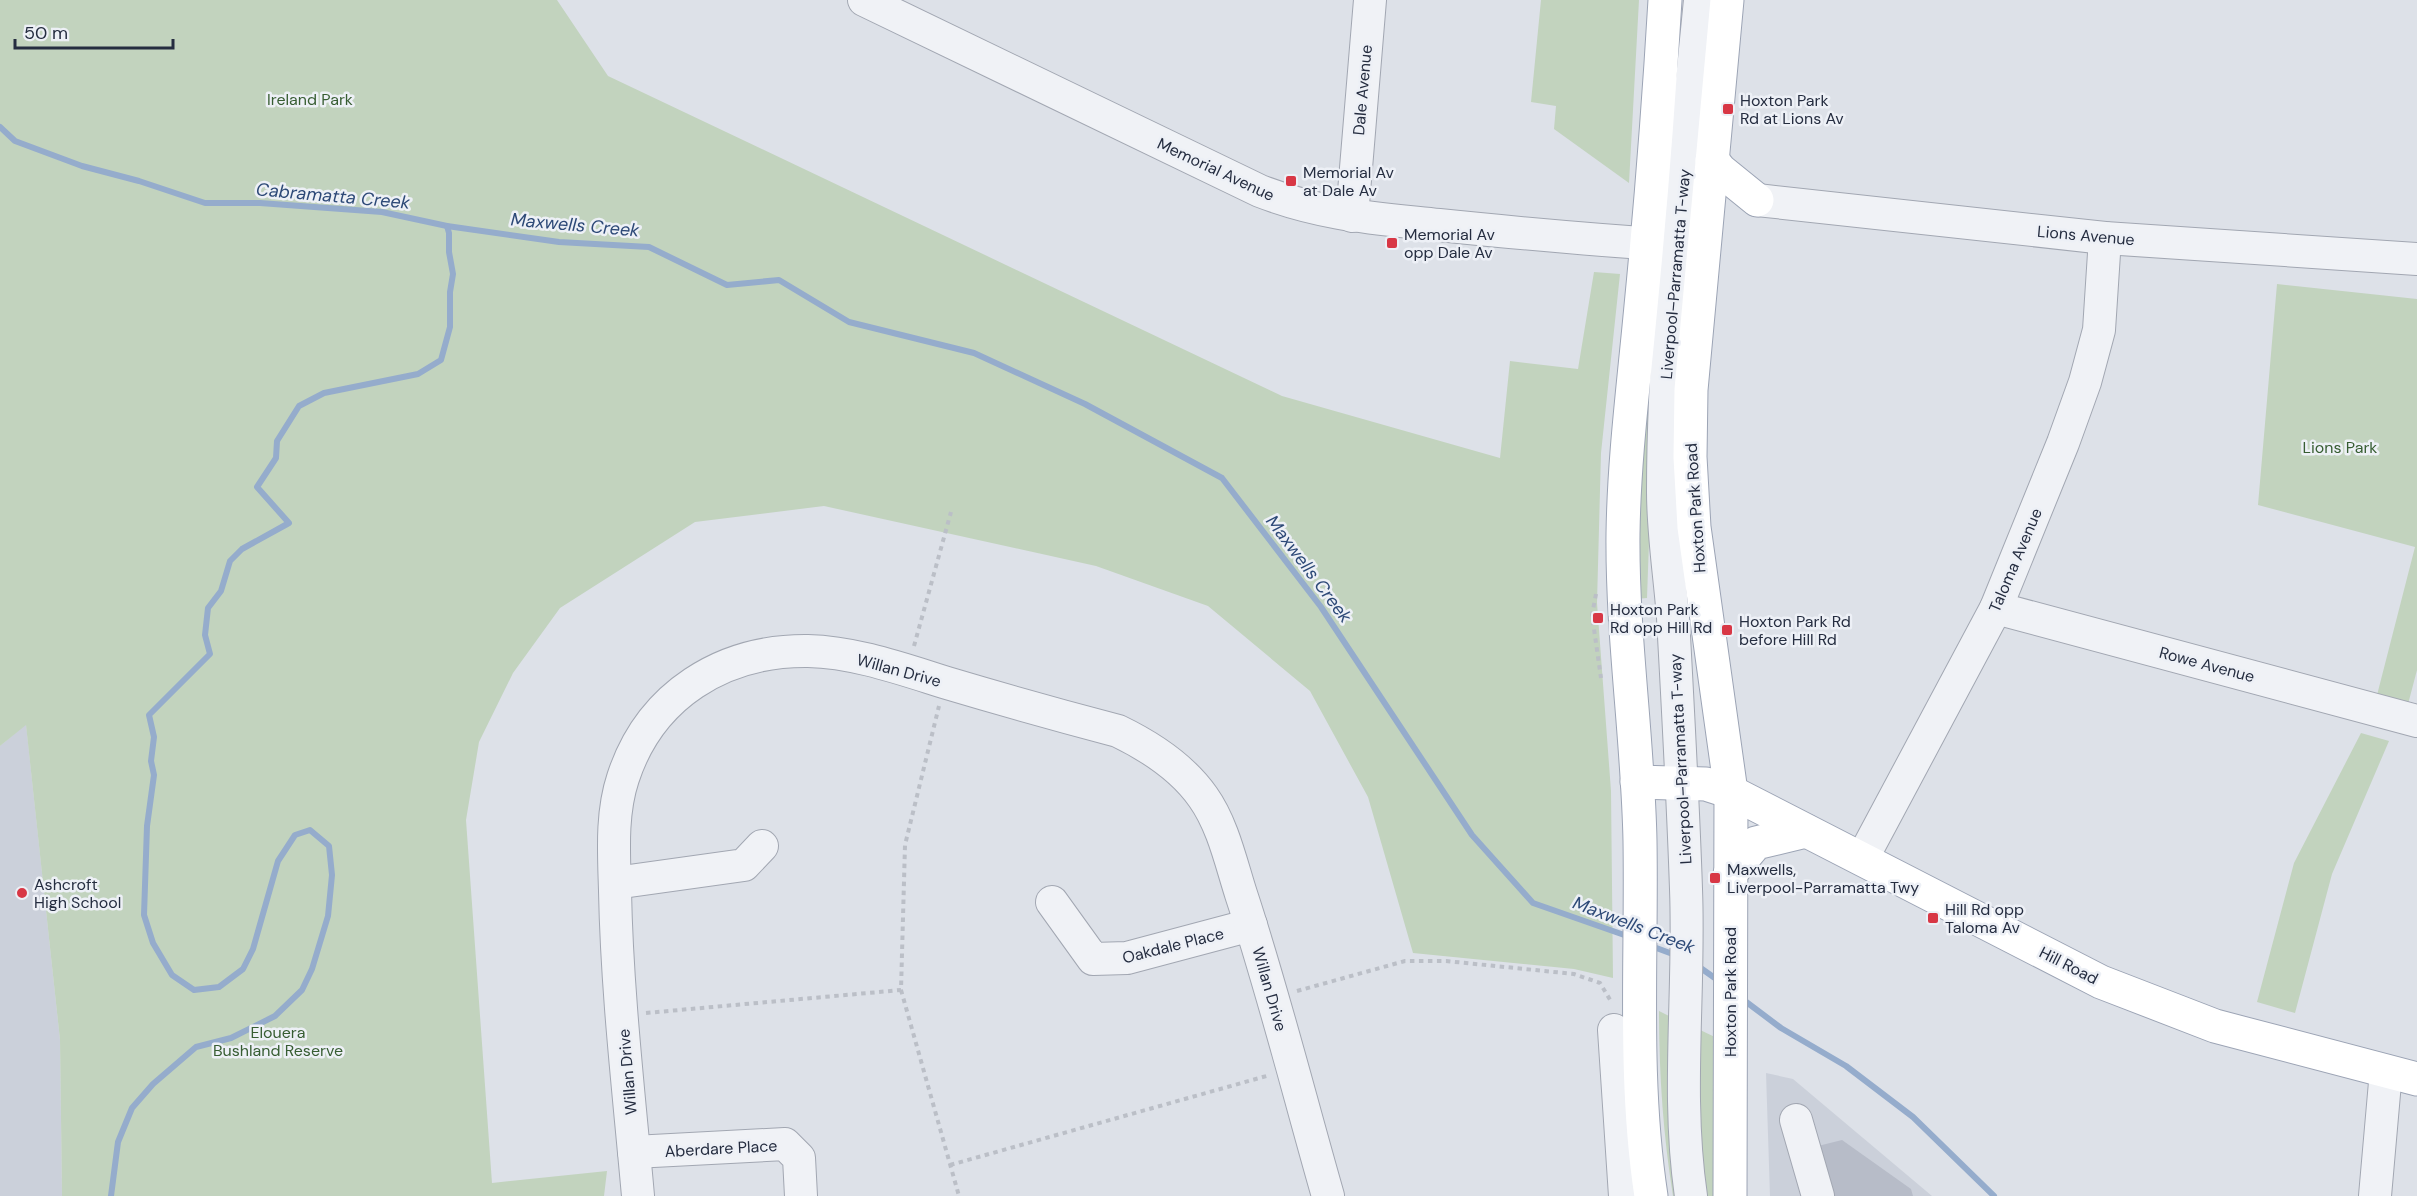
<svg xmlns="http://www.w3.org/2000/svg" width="2417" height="1196" font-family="'DM Sans',sans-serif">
  <rect width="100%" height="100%" fill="#dde1e8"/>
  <!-- built -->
  <g fill="#cbd0da">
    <polygon points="26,724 60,1040 62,1196 0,1196 0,746"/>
    <polygon points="1766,1073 1793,1079 1932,1196 1770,1196"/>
  </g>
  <!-- green -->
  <g fill="#c2d3be">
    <polygon points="0,0 557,0 608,76 1282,396 1500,458 1510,361 1578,369 1594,272 1620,274 1601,453 1597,603 1611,791 1613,978 1574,969 1413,953 1368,797 1310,691 1208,606 1096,566 824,506 695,522 560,608 513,673 479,742 466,820 492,1183 607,1171 604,1196 62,1196 60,1040 26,725 0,746"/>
    <polygon points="1541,0 1639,0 1629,183 1554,129 1556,106 1531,102"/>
    <polygon points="2277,284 2417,299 2417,670 2407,708 2376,699 2415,547 2258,505"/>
    <polygon points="1642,408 1649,409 1650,514 1647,598 1635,599"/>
    <polygon points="2361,733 2389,741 2332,874 2295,1013 2257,1002 2294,863"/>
    <path d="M1659 1011 1673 1018 1681 1196H1673C1663 1134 1659 1073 1659 1011Z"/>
    <polygon points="1696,1028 1719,1039 1720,1196 1704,1196 1697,1131"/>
  </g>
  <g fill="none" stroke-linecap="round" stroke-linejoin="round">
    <!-- stream -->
    <g stroke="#95accc" stroke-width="6">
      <polyline points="0,127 15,141 82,166 139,181 205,203 260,203 382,212 447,226 559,242 649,247 727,285 779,280 849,322 974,353 1085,404 1222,478 1321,607 1472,835 1533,903 1630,937"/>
      <polyline points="1651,946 1678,956"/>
      <polyline points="1695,964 1719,981"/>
      <polyline points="1741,998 1781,1028 1846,1066 1913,1117 1994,1196"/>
      <polyline points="111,1196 118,1142 132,1108 153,1084 196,1047 231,1038 275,1016 302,990 312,969 328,916 332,875 329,846 310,830 295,835 278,861 253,949 243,969 219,987 194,990 172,975 153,943 144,915 147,826 154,775 151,761 154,737 149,715 210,654 205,635 208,608 221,591 230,561 242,549 289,523 257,487 276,458 277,441 299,406 324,393 418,374 441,360 450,327 450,292 453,274 449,252 449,233 447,226"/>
    </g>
  </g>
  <!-- building -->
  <polygon fill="#b7bcc8" points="1842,1140 1911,1189 1913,1196 1831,1196 1818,1146"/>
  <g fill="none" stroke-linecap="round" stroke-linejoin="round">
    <!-- minor casing -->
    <g stroke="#a2a7b2" stroke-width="34">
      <g id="minor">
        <path d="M864 0 1260 191C1322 215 1374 218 1439 225 1517 233 1594 240 1672 245"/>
        <polyline points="1757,200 2105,238 2417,259"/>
        <polyline points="1352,216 1370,0"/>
        <polyline points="1996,608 2417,721"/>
        <polyline points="1862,859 1996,608 2063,443 2085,382 2099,330 2105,238"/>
        <polyline points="615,883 744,865 762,846"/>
        <polyline points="1052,902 1093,959 1127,958 1251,925"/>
        <polyline points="1614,1030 1625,1196"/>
        <polyline points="1796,1120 1818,1196"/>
        <polyline points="634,1152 785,1144 799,1158 801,1196"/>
        <path d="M638 1196C629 1094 617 993 615 891 614 854 611 814 623 778 650 695 723 650 808 651 855 652 902 669 947 683 1004 700 1061 716 1118 731 1151 747 1182 767 1203 797 1223 825 1231 863 1241 894 1274 994 1299 1095 1328 1196"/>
        <path d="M1691 1196C1676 1095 1690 991 1686 889 1683 799 1678 709 1673 618 1670 577 1663 534 1663 492 1663 328 1684 164 1700 0"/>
        <polyline points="2375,1196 2386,1071"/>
      </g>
    </g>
    <!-- major casing -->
    <g stroke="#9ca4b5" stroke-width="35">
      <g id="major">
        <polyline points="1727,0 1691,390 1690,457 1694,527 1731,792 1730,1196"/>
        <polyline points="1712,160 1720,170 1757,200"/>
        <polyline points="1637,782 1706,784 1731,792 2101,982 2215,1026 2417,1079"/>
        <polyline points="1730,874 1756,843 1806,831"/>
        <path d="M1651 1196C1633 1079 1642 959 1640 841 1638 739 1622 637 1623 534 1624 458 1634 382 1641 306 1651 204 1659 102 1665 0"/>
      </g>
    </g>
    <!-- path -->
    <g stroke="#bbbfc7" stroke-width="4" stroke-dasharray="4.5 4.5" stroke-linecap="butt">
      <polyline points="1596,594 1592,615 1601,678"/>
      <polyline points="914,646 951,512"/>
      <polyline points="901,990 959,1196"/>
      <polyline points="1297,991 1405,961 1446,961 1574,974 1600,983 1612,1003"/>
      <polyline points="646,1013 901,990 905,845 939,706"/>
      <polyline points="950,1165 1270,1075"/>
    </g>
    <!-- minor -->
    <use href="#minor" stroke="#f0f2f6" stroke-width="32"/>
    <!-- major -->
    <use href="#major" stroke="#fff" stroke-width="33"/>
  </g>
  <!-- markers -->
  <g fill="#d83745" stroke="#edf0f6" stroke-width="2">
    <rect x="1722" y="103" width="12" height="12" rx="3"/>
    <rect x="1285" y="175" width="12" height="12" rx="3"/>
    <rect x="1386" y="237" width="12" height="12" rx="3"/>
    <rect x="1592" y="612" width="12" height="12" rx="3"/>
    <rect x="1721" y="624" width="12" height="12" rx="3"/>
    <rect x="1709" y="872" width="12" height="12" rx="3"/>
    <circle cx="22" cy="893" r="6"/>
    <rect x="1927" y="912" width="12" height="12" rx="3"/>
  </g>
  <g text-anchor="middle" stroke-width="5" stroke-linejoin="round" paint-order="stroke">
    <!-- street labels -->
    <g font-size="16" fill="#252d40" stroke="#edf0f6">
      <text transform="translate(1362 90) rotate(-85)" y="6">Dale Avenue</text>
      <text transform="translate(1216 169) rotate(25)" y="6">Memorial Avenue</text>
      <text transform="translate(2086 235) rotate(5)" y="6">Lions Avenue</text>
      <text transform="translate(1675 274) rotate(-85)" y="6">Liverpool–Parramatta T-way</text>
      <text transform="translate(1695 508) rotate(-94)" y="6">Hoxton Park Road</text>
      <text transform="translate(2015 560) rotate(-67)" y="6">Taloma Avenue</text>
      <text transform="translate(2207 664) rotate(15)" y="6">Rowe Avenue</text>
      <text transform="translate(899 670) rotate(15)" y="6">Willan Drive</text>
      <text transform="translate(1680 759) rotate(-93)" y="6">Liverpool–Parramatta T-way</text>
      <text transform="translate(1173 945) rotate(-14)" y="6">Oakdale Place</text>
      <text transform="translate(2069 965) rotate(27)" y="6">Hill Road</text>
      <text transform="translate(1270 989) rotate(74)" y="6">Willan Drive</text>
      <text transform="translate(1730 992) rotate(-90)" y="6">Hoxton Park Road</text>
      <text transform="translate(627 1072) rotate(-95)" y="6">Willan Drive</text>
      <text transform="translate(721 1148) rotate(-3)" y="6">Aberdare Place</text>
    </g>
    <!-- park labels -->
    <g font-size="16" fill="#375d32" stroke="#edf0f6">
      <text x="310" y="105">Ireland Park</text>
      <text x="2340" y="453">Lions Park</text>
      <text x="278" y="1038">Elouera<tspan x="278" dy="18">Bushland Reserve</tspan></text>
    </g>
    <!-- poi labels -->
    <g font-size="16" fill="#252d40" stroke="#edf0f6" text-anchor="start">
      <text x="1740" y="106">Hoxton Park<tspan x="1740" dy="18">Rd at Lions Av</tspan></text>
      <text x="1303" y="178">Memorial Av<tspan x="1303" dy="18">at Dale Av</tspan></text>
      <text x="1404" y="240">Memorial Av<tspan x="1404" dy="18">opp Dale Av</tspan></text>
      <text x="1610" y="615">Hoxton Park<tspan x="1610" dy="18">Rd opp Hill Rd</tspan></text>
      <text x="1739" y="627">Hoxton Park Rd<tspan x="1739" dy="18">before Hill Rd</tspan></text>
      <text x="1727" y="875">Maxwells,<tspan x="1727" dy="18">Liverpool-Parramatta Twy</tspan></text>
      <text x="34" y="890">Ashcroft<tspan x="34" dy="18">High School</tspan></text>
      <text x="1945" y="915">Hill Rd opp<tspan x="1945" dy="18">Taloma Av</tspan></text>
    </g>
    <!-- water labels -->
    <g font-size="18" font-style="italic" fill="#2d4977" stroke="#edf0f6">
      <text transform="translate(333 196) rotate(5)" y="6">Cabramatta Creek</text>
      <text transform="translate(575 225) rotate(5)" y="6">Maxwells Creek</text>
      <text transform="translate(1309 569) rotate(53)" y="6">Maxwells Creek</text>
      <text transform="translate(1634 925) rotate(21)" y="6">Maxwells Creek</text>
    </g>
  </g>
  <!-- scale -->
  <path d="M15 39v9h158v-9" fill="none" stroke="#252d40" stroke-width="3"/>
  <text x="24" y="39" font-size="18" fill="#252d40" stroke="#edf0f6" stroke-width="4.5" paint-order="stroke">50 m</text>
</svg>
